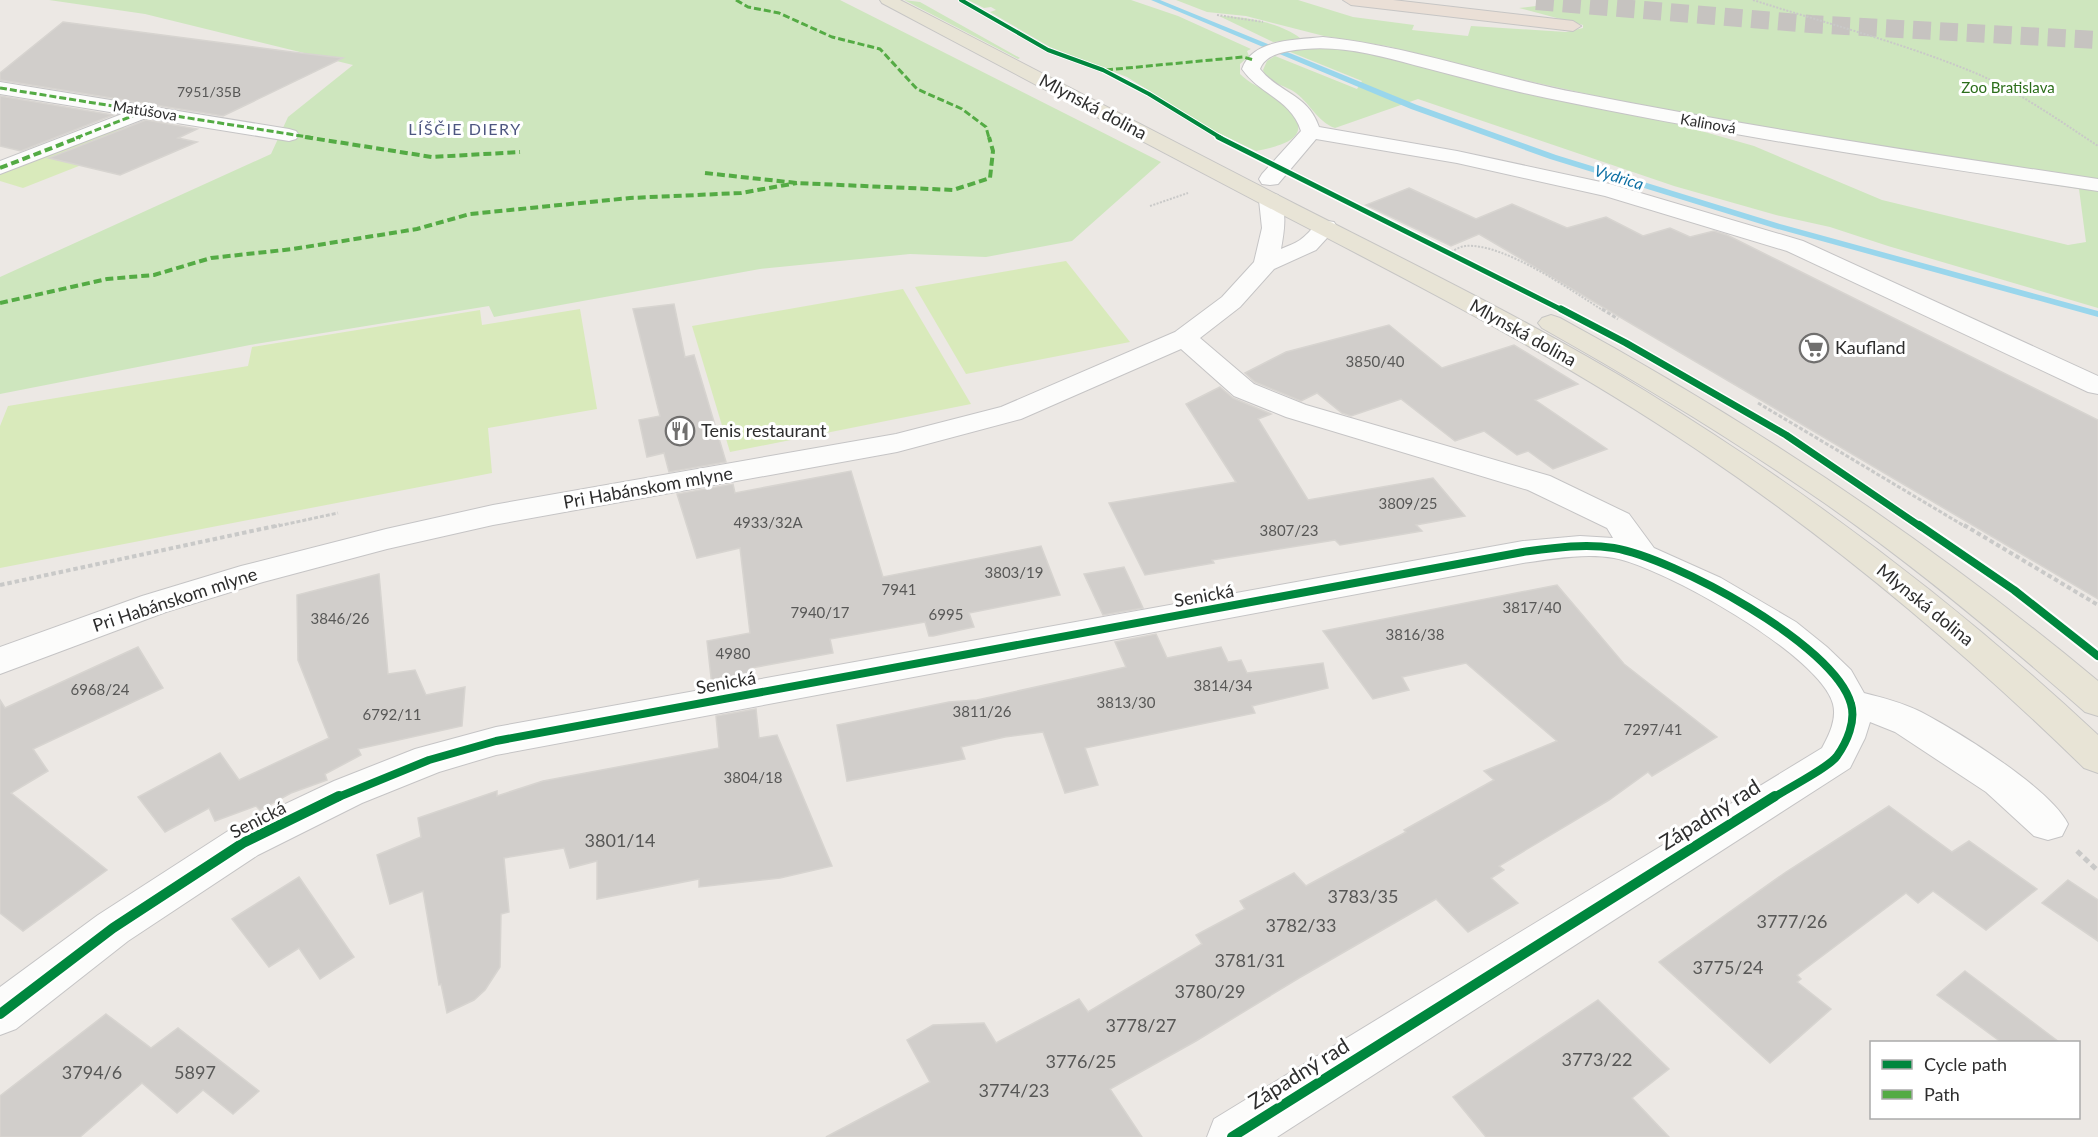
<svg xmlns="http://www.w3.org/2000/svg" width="2098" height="1137" font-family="Lato,sans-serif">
  <rect width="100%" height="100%" fill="#ece8e4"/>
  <!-- green -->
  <g fill="#cee6be">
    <polygon points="49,0 840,0 1161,162 1072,241 986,257 910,254 760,269 494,317 489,306 250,345 0,394 0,277 271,154 288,117 353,65 145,14"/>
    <polygon points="904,0 920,2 1020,58 1018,59"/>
    <path d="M968 0H1131L1178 16 1251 49 1247 51 1249 56 1240 64V74C1251 85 1264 89 1277 97 1284 102 1288 108 1293 114 1312 140 1276 147 1256 151L1216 132 1127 77 1050 47 990 12 996 10 991 7 984 8Z"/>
    <path d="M1176 0H1298L1353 17 1414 25 1412 30 1468 36 1471 26 1566 32 1583 28V25L1519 8 1544 5 1546 3V0H2098V308L1888 246 1830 227 1776 215 1674 186 1418 99 1335 128C1317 122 1309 101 1293 91 1283 85 1267 82 1263 70L1267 61 1275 56 1357 89 1362 81 1288 51 1314 46 1349 47 1673 123 1754 146 1882 200 2068 245 2086 242 2079 189 1834 151 1840 143 1687 116 1460 66 1387 46 1324 36 1246 16 1207 12Z"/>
    <path d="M1219 16C1243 16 1281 23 1300 38L1299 40 1273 42Z"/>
  </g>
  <!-- pitch -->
  <g fill="#d9eabb">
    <polygon points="118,126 155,136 23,188 0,181 0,171"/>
    <polygon points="1066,261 1130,342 966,374 915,287"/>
    <polygon points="903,289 971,404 730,452 692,326"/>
    <polygon points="580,309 597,409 488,428 492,473 0,568 0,426 8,406 248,366 252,347 480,310 482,325"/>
  </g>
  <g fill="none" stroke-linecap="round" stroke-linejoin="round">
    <!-- stream -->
    <polygon fill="#99d6ec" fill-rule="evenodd" points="1151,0 1160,0 1417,105 1556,155 1780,224 2098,311 2098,317 1774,228 1550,159 1411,109"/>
  </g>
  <!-- building -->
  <g fill="#d1cecb" stroke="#d7d4d0" stroke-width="1.5">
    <polygon points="63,22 292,52 343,58 223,116 0,80 0,73"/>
    <polygon points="0,96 113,115 21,151 0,146"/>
    <polygon points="146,120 197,129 178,138 197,142 120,175 49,158"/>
    <polygon points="1409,188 1476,219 1512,204 1567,228 1606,217 1643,236 1670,228 1690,237 1714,231 1727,235 2098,420 2098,599 1479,234 1451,246 1366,205"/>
    <polygon points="674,304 685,357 694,355 726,462 669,472 664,453 647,457 639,420 660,416 633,309"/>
    <polygon points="1389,325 1442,368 1514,345 1578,384 1535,400 1607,449 1553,469 1528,451 1517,455 1484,431 1455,441 1401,399 1351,416 1342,413 1317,393 1301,401 1255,382 1245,373 1286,352"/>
    <polygon points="1220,387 1233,398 1271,414 1258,419 1308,500 1433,478 1465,516 1416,525 1422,531 1340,545 1335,540 1212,560 1214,563 1145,575 1109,503 1236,482 1186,404"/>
    <polygon points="851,471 883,577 1041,546 1060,595 969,613 974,627 933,636 929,636 925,622 830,639 833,653 751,668 752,678 712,686 707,641 750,633 740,548 697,558 677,494 733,484 735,493"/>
    <polygon points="1124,567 1143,608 1103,615 1084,574"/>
    <polygon points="379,574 388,674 415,670 426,695 465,687 462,726 358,749 361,755 325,774 327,780 291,793 260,810 256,806 215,821 209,808 165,832 138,797 220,753 239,780 329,738 298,660 297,595"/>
    <polygon points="1557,585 1624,664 1717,737 1652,776 1648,772 1609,800 1499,866 1504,870 1491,878 1518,903 1468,932 1436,899 1299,978 1196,1041 1110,1089 1142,1137 826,1137 930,1082 907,1040 933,1025 984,1023 996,1043 1079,999 1088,1012 1202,944 1196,935 1245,909 1240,901 1294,873 1306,886 1406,832 1404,830 1494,780 1484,771 1557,741 1466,663 1402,677 1409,690 1373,699 1323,631"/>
    <polygon points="1156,634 1167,658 1221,647 1228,662 1241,660 1247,673 1323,663 1328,688 1252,706 1255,713 1085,748 1098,785 1065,793 1043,732 1005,737 961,747 965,759 847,781 837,725 949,702 977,700 1126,667 1115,642"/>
    <polygon points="138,647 163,688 33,749 48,771 11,793 107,870 23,931 0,913 0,700 5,708"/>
    <polygon points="756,709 759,738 777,735 832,866 780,878 699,887 699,879 597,899 597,861 570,868 564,848 504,858 509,912 501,914 500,967 485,990 474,1000 447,1013 441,984 439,985 423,891 390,904 377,855 421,837 418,818 497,791 497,796 543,781 719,748 716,716"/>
    <polygon points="1889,806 1952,852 1969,841 2037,889 1986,930 1933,891 1918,903 1906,893 1797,975 1801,979 1797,982 1831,1009 1770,1063 1659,962 1786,872"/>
    <polygon points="299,877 354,957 320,979 299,948 269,967 232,919"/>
    <polygon points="2068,880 2098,900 2098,941 2042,903"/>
    <polygon points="1965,971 2059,1042 2001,1042 1937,995"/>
    <polygon points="1598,1000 1669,1069 1632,1098 1669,1137 1486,1137 1453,1097"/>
    <polygon points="106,1014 151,1048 178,1028 259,1091 233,1114 203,1090 177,1113 142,1083 80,1137 0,1137 0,1096"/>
  </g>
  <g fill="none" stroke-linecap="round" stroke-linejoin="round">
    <!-- highway-tunnel -->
    <polyline stroke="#c6c3c0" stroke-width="18" stroke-dasharray="18 9" stroke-linecap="butt" points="1536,1 1811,24 2098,40"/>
    <!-- minor casing -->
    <g stroke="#c5c4c5" stroke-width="2">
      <g id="minor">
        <path d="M1323 37C1410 46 1494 77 1579 93 1751 127 1924 153 2098 179V191C1913 164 1730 136 1547 98 1502 89 1458 76 1414 65 1373 54 1333 43 1289 51 1278 53 1264 57 1260 69 1279 93 1308 94 1319 127L1457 151 1610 184 1803 241 2098 376V394L2088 392 1787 251 1605 196 1457 163 1316 139 1278 184 1270 185 1262 184 1259 179 1262 174 1301 131C1291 99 1260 95 1242 69 1252 39 1296 40 1323 37Z"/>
        <polygon points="0,82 289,129 296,131 299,135 296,139 289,141 146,118 0,174 0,161 122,114 0,94"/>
        <path d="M1270 193 1278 195C1288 210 1284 232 1281 249 1287 246 1294 244 1300 240 1313 231 1316 218 1334 222L1337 227 1316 250 1274 269 1240 307 1200 338 1254 384 1306 405 1550 476 1629 514 1654 548 1721 578 1796 622 1827 647 1851 670 1864 693C1884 698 1903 703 1921 712 1959 732 2050 788 2068 824L2062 836 2048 840 2034 836 1986 792 1895 732 1870 722 1865 738 1850 768 1277 1137H1207L1214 1119 1822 748C1829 735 1837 719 1833 704 1820 655 1663 567 1614 558 1584 553 1552 559 1523 563L496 755 439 772 362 803 258 855 128 941 16 1029 0 1035V987L98 915 228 831 334 781 415 749 496 727 1523 541 1580 536 1613 538 1607 528 1528 490 1286 417 1234 396 1181 349 1021 419 897 452 493 525 387 549 263 582 166 612 0 674V647L142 596 241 566 386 529 493 505 896 434 1001 407 1175 332 1222 297 1254 262 1262 228 1259 200 1262 195Z"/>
      </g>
    </g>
    <!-- major casing -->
    <g stroke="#c6c5c4" stroke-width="2">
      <g id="major">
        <path d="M880 0H900C1033 68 1165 137 1297 205 1415 265 1534 323 1647 392 1809 492 1959 605 2098 735V773L2084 768C1964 651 1836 543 1696 449 1562 359 1420 286 1277 212 1145 143 1014 73 882 3Z"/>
        <path d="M1551 315 1560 318C1751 422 1931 542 2098 681V716L2085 712C2001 638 1915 566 1823 502 1732 439 1638 382 1542 328L1538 323 1542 318Z"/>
      </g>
    </g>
    <!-- highway casing -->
    <g stroke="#c6c5c4" stroke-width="2">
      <polygon id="highway" points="1343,0 1393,0 1573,21 1581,26 1573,31 1351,5"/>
    </g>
    <!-- path-far3 -->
    <g stroke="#c9c9c8" stroke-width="2" stroke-dasharray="2 1.5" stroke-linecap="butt">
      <path d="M1753 0C1828 24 1907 44 1980 75 2022 94 2060 121 2098 146"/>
      <polyline points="1217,15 1263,22"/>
      <polyline points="1150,206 1188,193"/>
      <path d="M1448 253C1453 251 1459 247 1465 246 1503 242 1572 291 1604 311"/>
    </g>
    <!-- path-far2 -->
    <g stroke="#c9c9c8" stroke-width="3" stroke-dasharray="4 2" stroke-linecap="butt">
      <polyline points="1602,309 1618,319"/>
      <polyline points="1758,403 1966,527"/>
      <polyline points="273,527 338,513"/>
    </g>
    <!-- path-far1 -->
    <g stroke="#c9c9c8" stroke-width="4" stroke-dasharray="4.5 3" stroke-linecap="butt">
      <polyline points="1964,525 2098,605"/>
      <polyline points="0,585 280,525"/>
    </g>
    <!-- path -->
    <polyline stroke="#c9c9c8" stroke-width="5" stroke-dasharray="6 4" stroke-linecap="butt" points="2077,851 2098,871"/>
    <!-- minor -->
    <use href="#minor" fill="#fcfcfb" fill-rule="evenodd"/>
    <!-- major -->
    <use href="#major" fill="#e8e4d6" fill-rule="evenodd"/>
    <!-- highway -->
    <use href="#highway" fill="#eadfd6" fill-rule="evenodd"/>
    <!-- quiet-far1 -->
    <g stroke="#54ab44" stroke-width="3" stroke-dasharray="7 3" stroke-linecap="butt">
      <polyline points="736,0 748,7 779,13 832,37 880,49 917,89 962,109 986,127 989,138"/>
      <polyline points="1106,70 1243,57 1254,60"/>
      <polyline points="0,88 314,138"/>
      <polyline points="76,138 145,111"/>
    </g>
    <!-- quiet -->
    <g stroke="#54ab44" stroke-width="4" stroke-dasharray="8 4" stroke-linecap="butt">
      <polyline points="305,137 432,157 520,152"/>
      <polyline points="0,168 80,137"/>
      <polyline points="705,173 797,183 953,190 990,178 993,151 989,137"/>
      <polyline points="0,303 107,279 154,275 211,258 293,249 417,229 470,214 630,198 741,193 797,183"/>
    </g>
    <!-- cycleway-far4 casing -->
    <g stroke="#fff" stroke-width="6">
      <polyline id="cycleway-far4" points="961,0 1048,50 1103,70 1149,94 1221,138"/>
    </g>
    <!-- cycleway-far3 casing -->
    <g stroke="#fff" stroke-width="8">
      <polyline id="cycleway-far3" points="1218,137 1564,311"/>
    </g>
    <!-- cycleway-far2 casing -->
    <g stroke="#fff" stroke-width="10">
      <polyline id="cycleway-far2" points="1561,309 1626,343 1786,435 1921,527"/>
    </g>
    <!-- cycleway-far1 casing -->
    <g stroke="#fff" stroke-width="12">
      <g id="cycleway-far1">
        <polyline points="1919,525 2014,590 2098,656"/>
        <path d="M336 798 429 760 496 741 1523 552C1552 548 1584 543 1614 548 1673 558 1835 644 1851 704 1856 721 1847 742 1837 756 1830 767 1786 789 1773 798"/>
      </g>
    </g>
    <!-- cycleway casing -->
    <g stroke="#fff" stroke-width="14">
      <g id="cycleway">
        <polyline points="0,1014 113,928 243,843 339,796"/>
        <polyline points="1232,1137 1775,796"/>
      </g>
    </g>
    <!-- cycleway-far4 -->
    <use href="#cycleway-far4" stroke="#00873e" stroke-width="4"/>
    <!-- cycleway-far3 -->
    <use href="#cycleway-far3" stroke="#00873e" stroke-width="5"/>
    <!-- cycleway-far2 -->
    <use href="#cycleway-far2" stroke="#00873e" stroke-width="7"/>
    <!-- cycleway-far1 -->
    <use href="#cycleway-far1" stroke="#00873e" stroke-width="8"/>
    <!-- cycleway -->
    <use href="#cycleway" stroke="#00873e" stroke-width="10"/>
  </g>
  <!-- icons -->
  <defs>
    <g id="supermarket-ring" transform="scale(1.5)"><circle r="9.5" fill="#fff" stroke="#706f6e" stroke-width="1.5"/><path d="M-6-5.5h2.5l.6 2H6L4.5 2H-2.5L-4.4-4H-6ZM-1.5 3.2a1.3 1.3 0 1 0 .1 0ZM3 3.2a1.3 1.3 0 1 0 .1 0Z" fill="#706f6e"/></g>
    <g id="restaurant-ring" transform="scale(1.5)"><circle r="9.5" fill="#fff" stroke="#706f6e" stroke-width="1.5"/><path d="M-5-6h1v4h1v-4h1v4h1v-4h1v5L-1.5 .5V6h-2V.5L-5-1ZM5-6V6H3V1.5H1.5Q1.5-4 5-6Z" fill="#706f6e"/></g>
  </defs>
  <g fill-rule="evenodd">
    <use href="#supermarket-ring" x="1814" y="348"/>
    <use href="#restaurant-ring" x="680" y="431"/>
  </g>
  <g text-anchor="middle" stroke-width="6" stroke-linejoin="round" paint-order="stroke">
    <!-- far-number labels -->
    <g font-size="14" fill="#585857">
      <text x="209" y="97">7951/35B</text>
    </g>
    <!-- far-park labels -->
    <g font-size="15" fill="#2c6e1b" stroke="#fff">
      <text x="2008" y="93">Zoo Bratislava</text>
    </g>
    <!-- far-street labels -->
    <g font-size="15" fill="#2e2e2e" stroke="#fff">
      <text transform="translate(145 111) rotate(9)" y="5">Matúšova</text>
      <text transform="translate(1708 124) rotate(10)" y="5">Kalinová</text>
    </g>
    <!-- number labels -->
    <g font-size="15" fill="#585857">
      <text x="1375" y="367">3850/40</text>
      <text x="1408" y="509">3809/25</text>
      <text x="768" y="528">4933/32A</text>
      <text x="1289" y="536">3807/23</text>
      <text x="1014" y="578">3803/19</text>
      <text x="899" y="595">7941</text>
      <text x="1532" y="613">3817/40</text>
      <text x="820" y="618">7940/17</text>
      <text x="946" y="620">6995</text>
      <text x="340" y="624">3846/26</text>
      <text x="1415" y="640">3816/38</text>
      <text x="733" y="659">4980</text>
      <text x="1223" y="691">3814/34</text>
      <text x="100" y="695">6968/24</text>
      <text x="1126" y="708">3813/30</text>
      <text x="982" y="717">3811/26</text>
      <text x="392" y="720">6792/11</text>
      <text x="1653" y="735">7297/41</text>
      <text x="753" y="783">3804/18</text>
    </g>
    <!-- far-neighbourhood labels -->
    <g font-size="16" letter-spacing="1.5" fill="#4d5680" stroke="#fff">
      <text x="465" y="135">LÍŠČIE DIERY</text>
    </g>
    <!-- far-water labels -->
    <g font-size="16" font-style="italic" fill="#0d6fa3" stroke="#fff">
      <text transform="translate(1619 177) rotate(17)" y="6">Vydrica</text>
    </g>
    <!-- street labels -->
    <g font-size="18" fill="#2e2e2e" stroke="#fff">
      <text transform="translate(1093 107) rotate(28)" y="6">Mlynská dolina</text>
      <text transform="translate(1523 333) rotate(29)" y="6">Mlynská dolina</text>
      <text transform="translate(648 488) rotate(-10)" y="6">Pri Habánskom mlyne</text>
      <text transform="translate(1204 596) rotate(-10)" y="6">Senická</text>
      <text transform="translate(175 600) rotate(-18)" y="6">Pri Habánskom mlyne</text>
      <text transform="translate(1925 605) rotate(39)" y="6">Mlynská dolina</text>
      <text transform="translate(726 683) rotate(-10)" y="6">Senická</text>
      <text transform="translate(258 820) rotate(-27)" y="6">Senická</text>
    </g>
    <!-- poi labels -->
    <g font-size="18" fill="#2e2e2e" stroke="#fff" text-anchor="start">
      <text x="1835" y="354">Kaufland</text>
      <text x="701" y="437">Tenis restaurant</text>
    </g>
    <!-- near-number labels -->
    <g font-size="18" fill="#585857">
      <text x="620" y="847">3801/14</text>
      <text x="1363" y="903">3783/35</text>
      <text x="1792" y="928">3777/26</text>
      <text x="1301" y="932">3782/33</text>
      <text x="1250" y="967">3781/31</text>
      <text x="1728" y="974">3775/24</text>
      <text x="1210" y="998">3780/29</text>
      <text x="1141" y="1032">3778/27</text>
      <text x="1597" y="1066">3773/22</text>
      <text x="1081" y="1068">3776/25</text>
      <text x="92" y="1079">3794/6</text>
      <text x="195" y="1079">5897</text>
      <text x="1014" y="1097">3774/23</text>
    </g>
    <!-- near-street labels -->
    <g font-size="21" fill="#2e2e2e" stroke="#fff">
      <text transform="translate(1710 815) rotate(-32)" y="7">Západný rad</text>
      <text transform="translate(1299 1074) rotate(-32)" y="7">Západný rad</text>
    </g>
  </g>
  <!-- legend -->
  <rect x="1870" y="1041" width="210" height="78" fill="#ffffff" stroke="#ababab" stroke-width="1.5"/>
  <rect x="1882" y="1060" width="30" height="9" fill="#00873e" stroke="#ababab" stroke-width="1.5"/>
  <text x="1924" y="1071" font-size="18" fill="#2e2e2e">Cycle path</text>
  <rect x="1882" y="1090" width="30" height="9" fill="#54ab44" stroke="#ababab" stroke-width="1.5"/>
  <text x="1924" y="1101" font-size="18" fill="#2e2e2e">Path</text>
</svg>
